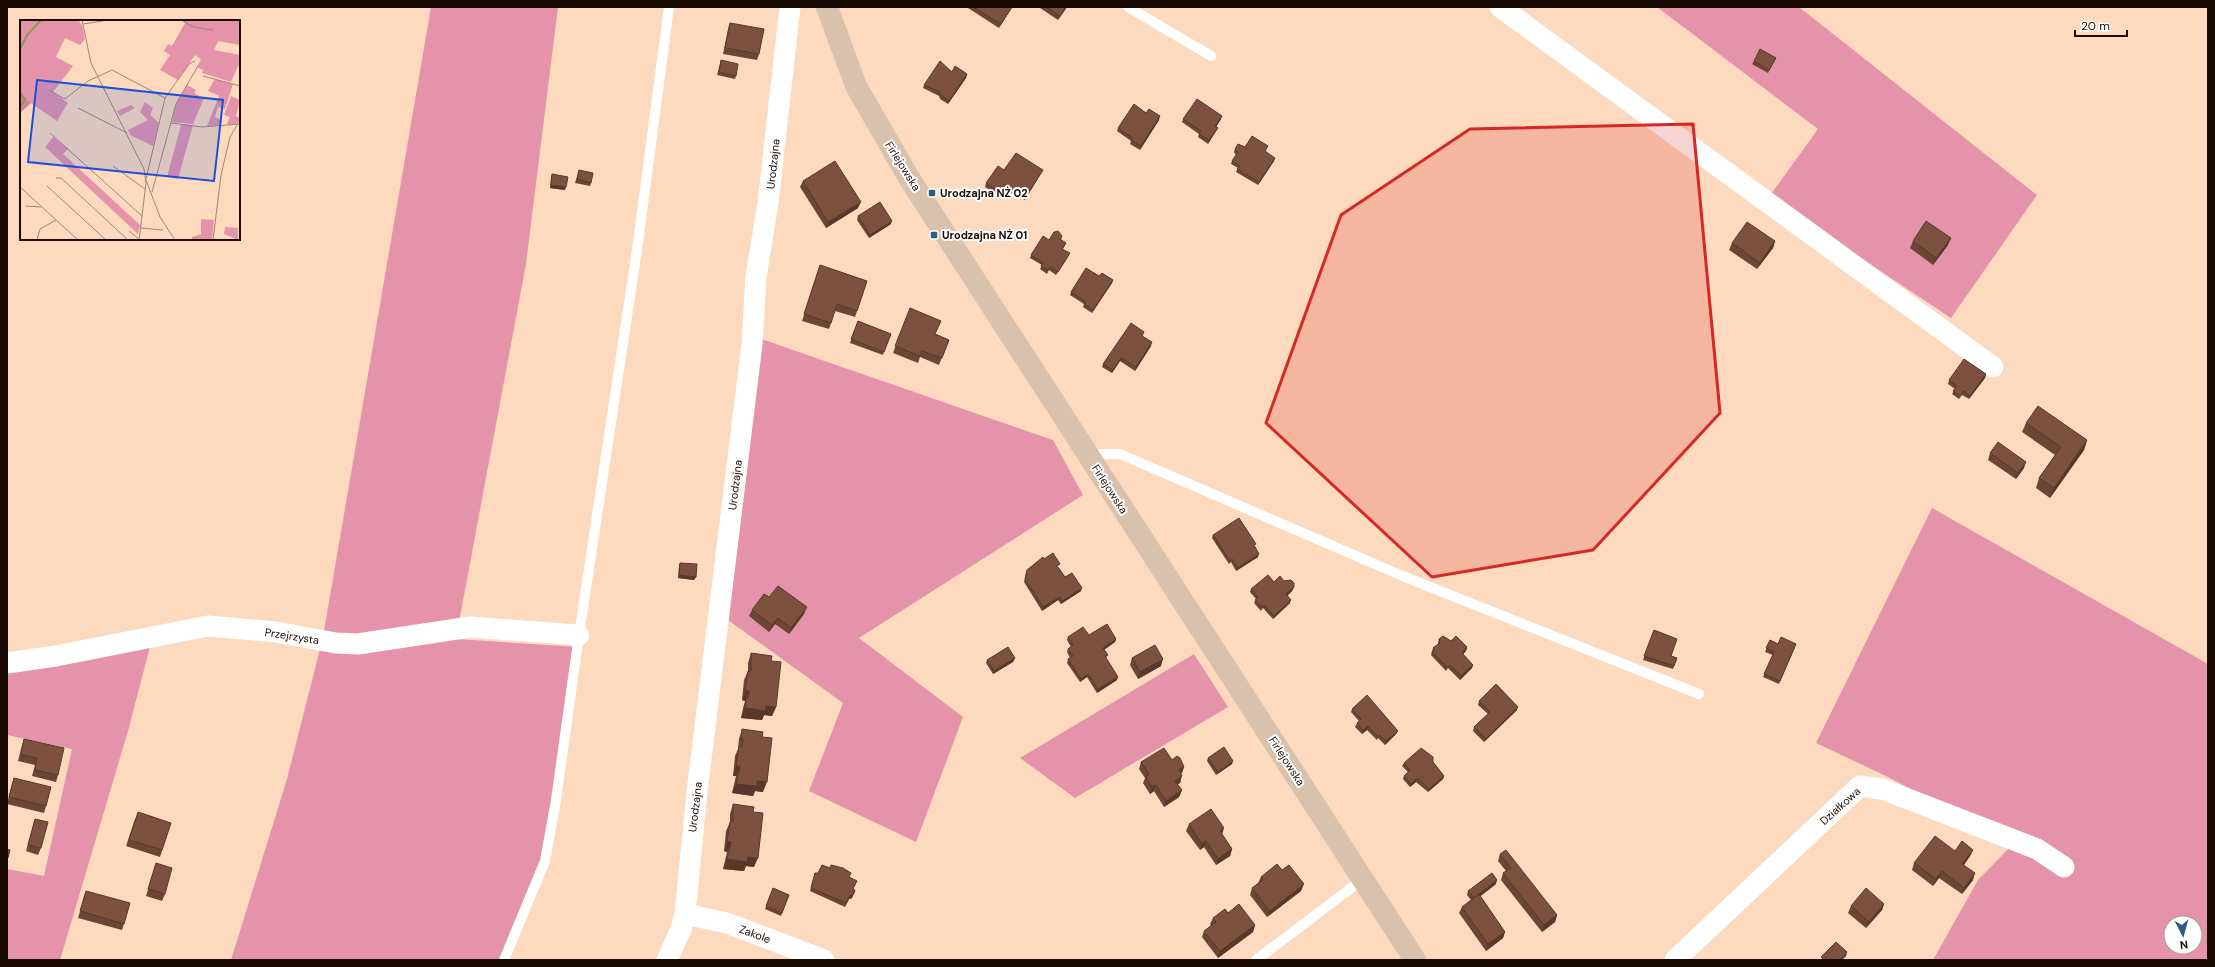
<svg xmlns="http://www.w3.org/2000/svg" width="2215" height="967" font-family="'DM Sans',sans-serif">
  <rect width="100%" height="100%" fill="#fddabe"/>
  <!-- green -->
  <g fill="#e493ab" fill-rule="evenodd">
    <polygon points="431,7 558,7 526,264 459,622 353,637 324,631"/>
    <polygon points="1657,7 1799,7 2037,195 1951,318 1769,197 1818,129"/>
    <polygon points="761,339 1053,440 1083,495 859,638 963,717 916,842 809,791 843,703 721,615"/>
    <path d="M1932 508 2208 664V960H1933L1978 880 2014 843 1886 776 1816 743ZM2171 923H2195V947H2171Z"/>
    <polygon points="457,639 577,647 545,861 501,960 231,960 287,779 320,649"/>
    <polygon points="151,643 128,731 60,960 7,960 7,869 44,876 72,749 7,735 7,671"/>
    <polygon points="1194,654 1228,707 1075,798 1020,758"/>
  </g>
  <g fill="none" stroke-linecap="round" stroke-linejoin="round">
    <!-- lane -->
    <g stroke="#fff" stroke-width="10">
      <polyline points="1128,7 1211,56"/>
      <polyline points="1090,457 1100,454 1120,454 1405,577 1699,694"/>
      <polyline points="504,960 545,861 556,800 579,635 637,250 669,7"/>
      <polyline points="1256,960 1363,879"/>
    </g>
    <!-- street -->
    <g stroke="#fff" stroke-width="21">
      <polyline points="1500,7 1993,367"/>
      <polyline points="7,663 56,656 208,626 276,632 336,643 358,644 470,627 579,635"/>
      <polyline points="685,914 727,923 824,960"/>
      <polyline points="667,960 681,929 685,914 697,792 752,344 756,277 768,203 790,7"/>
      <polyline points="1675,960 1860,786 1882,789 2037,849 2064,867"/>
    </g>
    <!-- secondary -->
    <polyline stroke="#d8c2ae" stroke-width="22" points="827,7 856,86 909,178 1415,960"/>
  </g>
  <!-- wall -->
  <g fill="#6c4536">
    <polygon points="969,7 1012,7 999,28 968,8"/>
    <polygon points="1041,7 1067,7 1058,20 1040,8"/>
    <polygon points="730,23 759,54 757,60 723,54 728,29"/>
    <polygon points="1776,58 1768,73 1752,64 1754,61"/>
    <polygon points="721,60 736,76 735,79 717,75"/>
    <polygon points="952,72 967,74 966,78 948,104 940,99 939,96 923,88 924,85"/>
    <polygon points="1146,113 1159,120 1140,150 1130,144 1131,141 1117,131 1118,128"/>
    <polygon points="1183,119 1221,119 1216,127 1218,128 1216,131 1208,144 1198,137 1199,134 1182,122"/>
    <polygon points="1268,146 1265,151 1274,161 1258,185 1236,172 1238,168 1231,164 1232,161 1236,155 1234,152 1235,149 1245,147"/>
    <polygon points="579,170 591,183 590,186 575,183"/>
    <polygon points="1004,170 1041,173 1025,200 1006,190 1002,197 985,187 986,183"/>
    <polygon points="552,174 565,190 550,188 551,178"/>
    <polygon points="803,181 858,208 826,228 800,187"/>
    <polygon points="858,216 891,224 869,238 857,220"/>
    <polygon points="1062,236 1061,240 1066,243 1063,249 1068,257 1056,275 1049,270 1047,274 1040,269 1042,265 1030,258 1031,255 1049,240"/>
    <polygon points="1775,241 1773,248 1757,269 1729,250 1732,243"/>
    <polygon points="1913,241 1948,245 1933,265 1910,248"/>
    <polygon points="820,265 867,281 855,317 835,311 829,329 802,321"/>
    <polygon points="1099,276 1113,280 1112,283 1092,313 1083,307 1084,304 1070,295 1071,292"/>
    <polygon points="910,308 935,334 949,340 939,365 920,357 918,363 893,353"/>
    <polygon points="858,321 891,334 883,355 850,343"/>
    <polygon points="1144,332 1142,336 1151,346 1135,371 1120,361 1112,373 1102,367 1103,364"/>
    <polygon points="1986,374 1985,378 1969,399 1962,395 1959,399 1952,394 1955,389 1948,384 1949,380"/>
    <polygon points="2026,423 2087,440 2084,450 2050,498 2036,488 2039,478 2055,455 2022,432"/>
    <polygon points="1990,453 2024,468 2016,479 1988,460"/>
    <polygon points="1213,535 1258,557 1236,571 1231,562 1229,564 1212,538"/>
    <polygon points="1044,559 1059,568 1065,577 1081,591 1061,604 1058,600 1042,611 1024,582 1027,570"/>
    <polygon points="680,563 696,577 694,580 678,578 679,566"/>
    <polygon points="1284,581 1294,587 1292,591 1287,596 1290,603 1273,619 1263,608 1261,611 1254,603 1256,599 1250,592 1251,589"/>
    <polygon points="769,597 804,614 789,634 775,624 769,632 749,616 752,610"/>
    <polygon points="1654,630 1671,656 1677,658 1673,669 1643,660"/>
    <polygon points="1089,635 1116,639 1115,642 1104,650 1108,655 1106,658 1117,680 1097,693 1087,677 1080,682 1067,663 1068,659 1070,658 1067,652 1068,649 1071,647 1067,640 1068,637"/>
    <polygon points="1439,639 1451,641 1467,647 1466,651 1463,654 1473,665 1472,668 1460,680 1448,668 1446,671 1431,655 1433,648 1438,644 1438,643"/>
    <polygon points="1770,640 1778,644 1795,647 1779,684 1763,677 1773,655 1765,652"/>
    <polygon points="751,653 771,661 776,707 772,716 764,715 762,720 741,718 743,708 745,701 742,700 744,680 748,671 748,663"/>
    <polygon points="1015,658 1013,662 993,674 986,663 987,660"/>
    <polygon points="1132,658 1161,666 1138,679 1130,665"/>
    <polygon points="1479,701 1517,710 1484,742 1473,731 1474,727 1488,714 1478,705"/>
    <polygon points="1352,709 1398,731 1396,734 1385,745 1378,738 1377,740 1367,730 1362,734 1355,727 1357,723 1359,721 1351,712"/>
    <polygon points="742,729 762,737 763,792 755,791 753,796 732,793 736,776 733,776 735,756 738,749 739,739"/>
    <polygon points="24,739 58,775 56,782 32,776 35,765 18,761 22,745"/>
    <polygon points="1208,758 1232,764 1216,775 1207,761"/>
    <polygon points="1172,760 1184,767 1181,774 1180,783 1177,784 1182,790 1179,797 1164,807 1154,791 1150,794 1143,783 1145,778 1139,769 1141,762"/>
    <polygon points="1433,762 1444,776 1443,779 1428,792 1416,782 1410,787 1403,779 1404,776 1408,772 1402,766 1404,763"/>
    <polygon points="14,778 46,806 44,813 7,804 12,784"/>
    <polygon points="733,804 753,812 754,867 746,866 744,871 723,869 727,852 724,851 726,831 730,822 730,814"/>
    <polygon points="35,819 41,848 38,855 26,851"/>
    <polygon points="135,819 171,823 160,857 126,846"/>
    <polygon points="1189,824 1222,834 1232,849 1230,856 1216,865 1204,847 1200,850 1186,831"/>
    <polygon points="1973,850 1970,856 1964,865 1973,880 1962,894 1939,878 1933,886 1912,870 1914,863 1955,851"/>
    <polygon points="1500,854 1557,915 1555,922 1542,932 1501,880 1503,873 1506,871 1498,861"/>
    <polygon points="156,863 165,894 162,901 146,896"/>
    <polygon points="830,868 849,877 856,884 853,889 855,891 852,898 849,899 845,907 810,891 815,873 818,873"/>
    <polygon points="1282,870 1301,891 1267,917 1250,895 1252,888 1258,883 1261,877"/>
    <polygon points="1496,884 1480,896 1505,932 1503,938 1486,951 1459,913 1462,907 1471,900 1467,895 1468,891"/>
    <polygon points="773,888 789,895 781,916 765,909"/>
    <polygon points="86,891 124,924 122,930 78,918"/>
    <polygon points="1884,904 1882,910 1866,928 1848,913 1851,906"/>
    <polygon points="1213,918 1255,925 1253,932 1218,958 1202,937 1204,931 1211,926 1210,924"/>
  </g>
  <!-- shaded-wall -->
  <g fill="#58382c">
    <polygon points="1012,7 1011,9 999,28 1001,24"/>
    <polygon points="1066,7 1067,7 1058,20 1060,16"/>
    <polygon points="967,74 966,78 948,104 949,101"/>
    <polygon points="1160,116 1159,120 1140,150 1141,146"/>
    <polygon points="1222,116 1221,119 1214,130 1215,126"/>
    <polygon points="1218,128 1216,131 1208,144 1209,140"/>
    <polygon points="1275,158 1274,161 1258,185 1259,182"/>
    <polygon points="551,185 566,187 565,190 550,188"/>
    <polygon points="861,202 858,208 826,228 828,222"/>
    <polygon points="892,221 891,224 869,238 870,235"/>
    <polygon points="1951,238 1948,245 1933,265 1936,258"/>
    <polygon points="1775,241 1773,248 1757,269 1760,263"/>
    <polygon points="1113,280 1112,283 1092,313 1093,310"/>
    <polygon points="1152,342 1151,346 1135,371 1136,367"/>
    <polygon points="1121,358 1120,361 1112,373 1113,370"/>
    <polygon points="1986,374 1985,378 1969,399 1970,396"/>
    <polygon points="2087,440 2084,450 2050,498 2054,488"/>
    <polygon points="2026,462 2024,468 2016,479 2018,473"/>
    <polygon points="1259,554 1258,557 1236,571 1238,568"/>
    <polygon points="679,575 696,577 694,580 678,578"/>
    <polygon points="1294,587 1292,591 1285,598 1286,594"/>
    <polygon points="1082,588 1081,591 1061,604 1062,601"/>
    <polygon points="1060,597 1058,600 1042,611 1043,607"/>
    <polygon points="1291,600 1290,603 1273,619 1274,616"/>
    <polygon points="807,607 804,614 789,634 791,628"/>
    <polygon points="778,618 775,624 769,632 772,625"/>
    <polygon points="1116,639 1115,642 1102,651 1103,648"/>
    <polygon points="1467,647 1466,651 1461,656 1462,653"/>
    <polygon points="1015,658 1013,662 993,674 994,671"/>
    <polygon points="1163,659 1161,666 1138,679 1140,672"/>
    <polygon points="1473,665 1472,668 1460,680 1461,676"/>
    <polygon points="1088,674 1087,677 1080,682 1081,679"/>
    <polygon points="1118,677 1117,680 1097,693 1098,689"/>
    <polygon points="745,691 749,691 745,701 742,700"/>
    <polygon points="766,706 776,707 772,716 764,715 762,720 741,718 745,708"/>
    <polygon points="1518,707 1517,710 1484,742 1486,739"/>
    <polygon points="1368,726 1367,730 1362,734 1363,731"/>
    <polygon points="1398,731 1396,734 1385,745 1386,741"/>
    <polygon points="1233,761 1232,764 1216,775 1218,772"/>
    <polygon points="736,766 740,766 736,776 733,776"/>
    <polygon points="1184,767 1182,773 1176,777 1179,770"/>
    <polygon points="1182,776 1180,783 1173,787 1175,781"/>
    <polygon points="1444,776 1443,779 1428,792 1429,789"/>
    <polygon points="1417,778 1416,782 1410,787 1411,784"/>
    <polygon points="757,781 767,782 763,792 755,791 753,796 732,793 736,784"/>
    <polygon points="1156,785 1154,791 1150,794 1152,787"/>
    <polygon points="1182,790 1179,797 1164,807 1166,801"/>
    <polygon points="1224,828 1222,835 1220,831"/>
    <polygon points="727,841 731,842 727,852 724,851"/>
    <polygon points="1206,841 1204,847 1200,850 1202,844"/>
    <polygon points="1232,849 1230,856 1216,865 1218,859"/>
    <polygon points="1973,850 1970,856 1960,870 1962,864"/>
    <polygon points="748,857 758,858 754,867 746,866 744,871 723,869 727,859"/>
    <polygon points="1942,871 1939,878 1933,886 1936,879"/>
    <polygon points="1975,873 1973,880 1962,894 1964,888"/>
    <polygon points="1497,880 1496,884 1473,902 1474,898"/>
    <polygon points="1304,884 1301,891 1267,917 1270,911"/>
    <polygon points="850,895 853,895 852,898 849,899 845,907"/>
    <polygon points="1884,904 1882,910 1866,928 1869,922"/>
    <polygon points="1557,915 1555,922 1542,932 1544,925"/>
    <polygon points="1255,925 1253,932 1218,958 1220,951"/>
    <polygon points="1505,932 1503,938 1486,951 1488,944"/>
    <polygon points="1847,952 1846,956 1842,960 1840,960"/>
  </g>
  <!-- building -->
  <g fill="#7e503f" stroke="#58382c">
    <polygon points="973,7 1012,7 1001,24"/>
    <polygon points="1046,7 1066,7 1060,16"/>
    <polygon points="730,23 764,29 759,54 725,48"/>
    <polygon points="1760,49 1776,58 1769,70 1754,61"/>
    <polygon points="721,60 738,64 736,76 719,72"/>
    <polygon points="940,61 952,72 955,66 967,74 949,101 941,96 940,92 924,85"/>
    <polygon points="1197,99 1222,116 1215,126 1218,128 1209,140 1199,134 1201,131 1183,119"/>
    <polygon points="1134,104 1146,113 1149,109 1160,116 1141,146 1131,140 1133,138 1118,128"/>
    <polygon points="1252,136 1268,146 1265,151 1275,158 1259,182 1237,169 1240,166 1232,161 1238,152 1235,149 1238,144 1245,147"/>
    <polygon points="1016,153 1043,170 1026,197 1007,186 1003,194 986,183 998,166 1004,170"/>
    <polygon points="835,161 861,202 828,222 803,181"/>
    <polygon points="579,170 593,173 591,183 577,179"/>
    <polygon points="552,174 568,177 566,187 551,185"/>
    <polygon points="880,202 892,221 870,235 858,216"/>
    <polygon points="1926,221 1951,238 1936,258 1913,241"/>
    <polygon points="1747,222 1775,241 1760,263 1732,243"/>
    <polygon points="1058,231 1062,236 1060,239 1066,243 1062,249 1070,253 1058,272 1050,267 1048,270 1041,266 1043,263 1031,255 1043,236 1049,240 1054,232"/>
    <polygon points="820,265 867,281 857,311 837,304 831,323 804,314"/>
    <polygon points="1086,268 1099,276 1102,273 1113,280 1093,310 1084,304 1086,302 1071,292"/>
    <polygon points="910,308 941,321 935,334 949,340 942,358 922,351 920,356 895,346"/>
    <polygon points="858,321 891,334 884,352 851,339"/>
    <polygon points="1131,323 1144,332 1142,336 1152,342 1136,367 1121,358 1113,370 1103,364"/>
    <polygon points="1964,359 1986,374 1970,396 1964,391 1960,396 1953,391 1957,386 1949,380"/>
    <polygon points="2038,406 2087,440 2054,488 2039,478 2061,447 2026,423"/>
    <polygon points="1998,442 2026,462 2018,473 1990,453"/>
    <polygon points="1239,518 1256,544 1254,545 1259,554 1238,568 1232,559 1230,561 1213,535"/>
    <polygon points="1053,553 1060,564 1057,566 1065,577 1072,573 1082,588 1062,601 1060,597 1043,607 1025,579 1027,570 1043,557 1044,559"/>
    <polygon points="680,563 697,564 696,577 679,575"/>
    <polygon points="1268,575 1274,582 1280,576 1284,581 1291,580 1294,583 1294,587 1286,594 1291,600 1274,616 1264,605 1262,607 1255,600 1258,597 1251,589"/>
    <polygon points="778,586 807,607 791,628 778,618 772,625 752,610 764,594 769,597"/>
    <polygon points="1107,624 1116,639 1103,648 1108,655 1105,656 1118,677 1098,689 1088,674 1081,679 1068,659 1073,656 1068,649 1073,645 1068,637 1083,627 1089,635"/>
    <polygon points="1654,630 1677,639 1671,656 1677,658 1674,666 1644,656"/>
    <polygon points="1443,636 1451,641 1456,636 1467,647 1462,653 1473,665 1461,676 1450,665 1447,667 1432,652 1434,649 1433,648 1440,643 1439,639"/>
    <polygon points="1781,637 1796,644 1780,681 1764,674 1774,652 1766,648 1770,640 1778,644"/>
    <polygon points="1155,645 1163,659 1140,672 1132,658"/>
    <polygon points="1008,647 1015,658 994,671 987,660"/>
    <polygon points="751,653 772,656 771,661 781,662 776,707 766,706 765,711 745,708 746,698 748,698 749,691 745,691 748,671 751,671"/>
    <polygon points="1496,684 1518,707 1486,739 1474,727 1490,712 1479,701"/>
    <polygon points="1367,695 1398,731 1386,741 1380,735 1378,737 1368,726 1363,731 1357,723 1361,719 1352,709"/>
    <polygon points="742,729 763,732 762,737 772,738 767,782 757,781 757,786 736,784 740,766 736,766 739,746 742,747 743,739 741,739"/>
    <polygon points="24,739 64,748 58,775 35,770 37,758 21,755"/>
    <polygon points="1224,747 1233,761 1218,772 1208,758"/>
    <polygon points="1164,748 1172,760 1177,756 1180,758 1184,767 1179,770 1182,776 1175,781 1182,790 1166,801 1156,785 1152,787 1146,777 1149,774 1141,762"/>
    <polygon points="1421,748 1433,757 1433,762 1444,776 1429,789 1417,778 1411,784 1404,776 1410,770 1404,763"/>
    <polygon points="14,778 51,787 46,806 9,797"/>
    <polygon points="733,804 754,807 753,812 763,813 758,858 748,857 747,862 727,859 731,842 727,841 730,822 733,822"/>
    <polygon points="1211,809 1224,828 1220,831 1232,849 1218,859 1206,841 1202,844 1189,824"/>
    <polygon points="138,812 171,823 162,850 129,840"/>
    <polygon points="35,819 48,822 41,848 28,845"/>
    <polygon points="1935,836 1955,851 1962,841 1973,850 1962,864 1975,873 1964,888 1942,871 1936,879 1914,863"/>
    <polygon points="7,849 10,850 8,858 7,858"/>
    <polygon points="1506,850 1557,915 1544,925 1503,873 1511,868 1500,854"/>
    <polygon points="156,863 172,868 165,894 148,889"/>
    <polygon points="1277,864 1282,870 1289,865 1304,884 1270,911 1252,888 1263,880 1261,877"/>
    <polygon points="822,865 830,868 831,865 843,868 851,873 849,877 857,881 853,888 855,891 853,895 850,895 846,903 811,888 815,873 818,873"/>
    <polygon points="1492,873 1497,880 1474,898 1468,891"/>
    <polygon points="773,888 789,895 782,913 766,906"/>
    <polygon points="1866,888 1884,904 1869,922 1851,906"/>
    <polygon points="86,891 130,903 124,924 80,911"/>
    <polygon points="1479,894 1505,932 1488,944 1462,907"/>
    <polygon points="1239,904 1255,925 1220,951 1204,931 1216,922 1213,918 1225,909 1228,913"/>
    <polygon points="1836,942 1847,952 1840,960 1824,960 1821,957"/>
  </g>
  <!-- marked area -->
  <path fill="#d62828" fill-opacity="0.2" stroke="#d62828" stroke-width="3" stroke-linejoin="round" d="M1693 124 1720 413 1593 550 1432 577 1266 423 1341 215 1470 129Z"/>
  <!-- markers -->
  <g fill="#2e5c7b" stroke="#fff" stroke-width="1.5">
    <rect x="928" y="189" width="8" height="8" rx="2"/>
    <rect x="930" y="231" width="8" height="8" rx="2"/>
  </g>
  <g text-anchor="middle" stroke-width="4" stroke-linejoin="round" paint-order="stroke">
    <!-- street labels -->
    <g font-size="11" fill="#1a0b02" stroke="#fff">
      <text transform="translate(773 164) rotate(-84)" y="4">Urodzajna</text>
      <text transform="translate(903 166) rotate(58)" y="4">Firlejowska</text>
      <text transform="translate(735 485) rotate(-83)" y="4">Urodzajna</text>
      <text transform="translate(1110 489) rotate(57)" y="4">Firlejowska</text>
      <text transform="translate(292 636) rotate(9)" y="4">Przejrzysta</text>
      <text transform="translate(1287 761) rotate(57)" y="4">Firlejowska</text>
      <text transform="translate(1840 806) rotate(-42)" y="4">Działkowa</text>
      <text transform="translate(695 807) rotate(-83)" y="4">Urodzajna</text>
      <text transform="translate(755 934) rotate(20)" y="4">Zakole</text>
    </g>
    <!-- poi labels -->
    <g font-size="11" font-weight="bold" fill="#1a0b02" stroke="#fff" text-anchor="start">
      <text x="940" y="197">Urodzajna NŻ 02</text>
      <text x="942" y="239">Urodzajna NŻ 01</text>
    </g>
  </g>
  <!-- overview -->
  <g transform="translate(20 20)">
    <rect width="220" height="220" fill="#fddabe"/>
    <path d="M0 0H58L62 5 65 19 60 25 45 18 36 37 53 46 33 72 48 83 37 101 2 77 0 80ZM161 0H220V25L198 21 194 30 220 35V42L211 62 182 53 183 50 177 47 181 39 175 35 158 60 140 50 150 35 144 31 148 24 152 26 165 3ZM195 59 213 64 205 89 198 87 195 97 202 100 200 105 187 106 199 76 188 71ZM167 65 176 70 174 73 184 78 173 104 152 102 156 84ZM211 76 220 80 216 96 220 98 218 104H207L210 97 204 95ZM125 82 133 88 130 95 139 103 133 126 110 115 108 110 128 100 120 92ZM111 85 115 88 100 96 97 91ZM161 105H173L158 159 147 157ZM33 117 48 129 43 134 120 205 118 214 25 127ZM181 199 194 200 192 220H172V217L181 214ZM205 207 218 208V220L204 214Z" fill="#e493ab"/>
    <path d="M2 76 11 83 0 93V80Z" fill="#d77f9b"/>
    <path fill="none" stroke="#889c48" stroke-width="2" d="M0 29 7 15 21 0M0 73 5 79 0 87"/>
    <path fill="none" stroke="#a28773" stroke-width="1" d="M62 0 71 43 124 149 126 163 119 220M161 0 173 7 193 10M63 4 83 1M183 56 220 66M29 70 45 79 68 61 92 50 145 78M58 88 107 113M151 103 182 107 220 104M30 113 122 196M93 146 125 169M36 158H41L108 220M126 159 145 78 169 44 175 41M126 160 140 197 155 220M27 166 86 220M0 167 58 220M132 172 156 84 178 46M5 186 21 187M121 208 143 210M109 211 119 219M17 220 20 209 36 200M193 220 201 155 210 117 217 105"/>
    <path fill="#1d4ed8" fill-opacity="0.15" stroke="#1d4ed8" stroke-width="2" d="M17 60 203 80 194 161 8 142Z"/>
    <rect width="220" height="220" fill="none" stroke="#1a0b02" stroke-width="2"/>
  </g>
  <!-- border -->
  <rect width="2215" height="967" fill="none" stroke="#1a0b02" stroke-width="16"/>
  <!-- north arrow -->
  <g transform="translate(2183 935) rotate(174)"><circle r="19" fill="#ffffff" stroke="#a39d9a"/>
  <path d="M0-3L7 15L0 10L-7 15Z" fill="#2e5c7b"/>
  <text y="-6" font-size="11" font-weight="bold" text-anchor="middle" fill="#1a0b02">N</text>
  </g>
  <!-- scale -->
  <path d="M2075 30v6h52v-6" fill="none" stroke="#1a0b02" stroke-width="2"/>
  <text x="2081" y="30" font-size="12" fill="#1a0b02" stroke="#ffffff" stroke-width="3" paint-order="stroke">20 m</text>
</svg>
